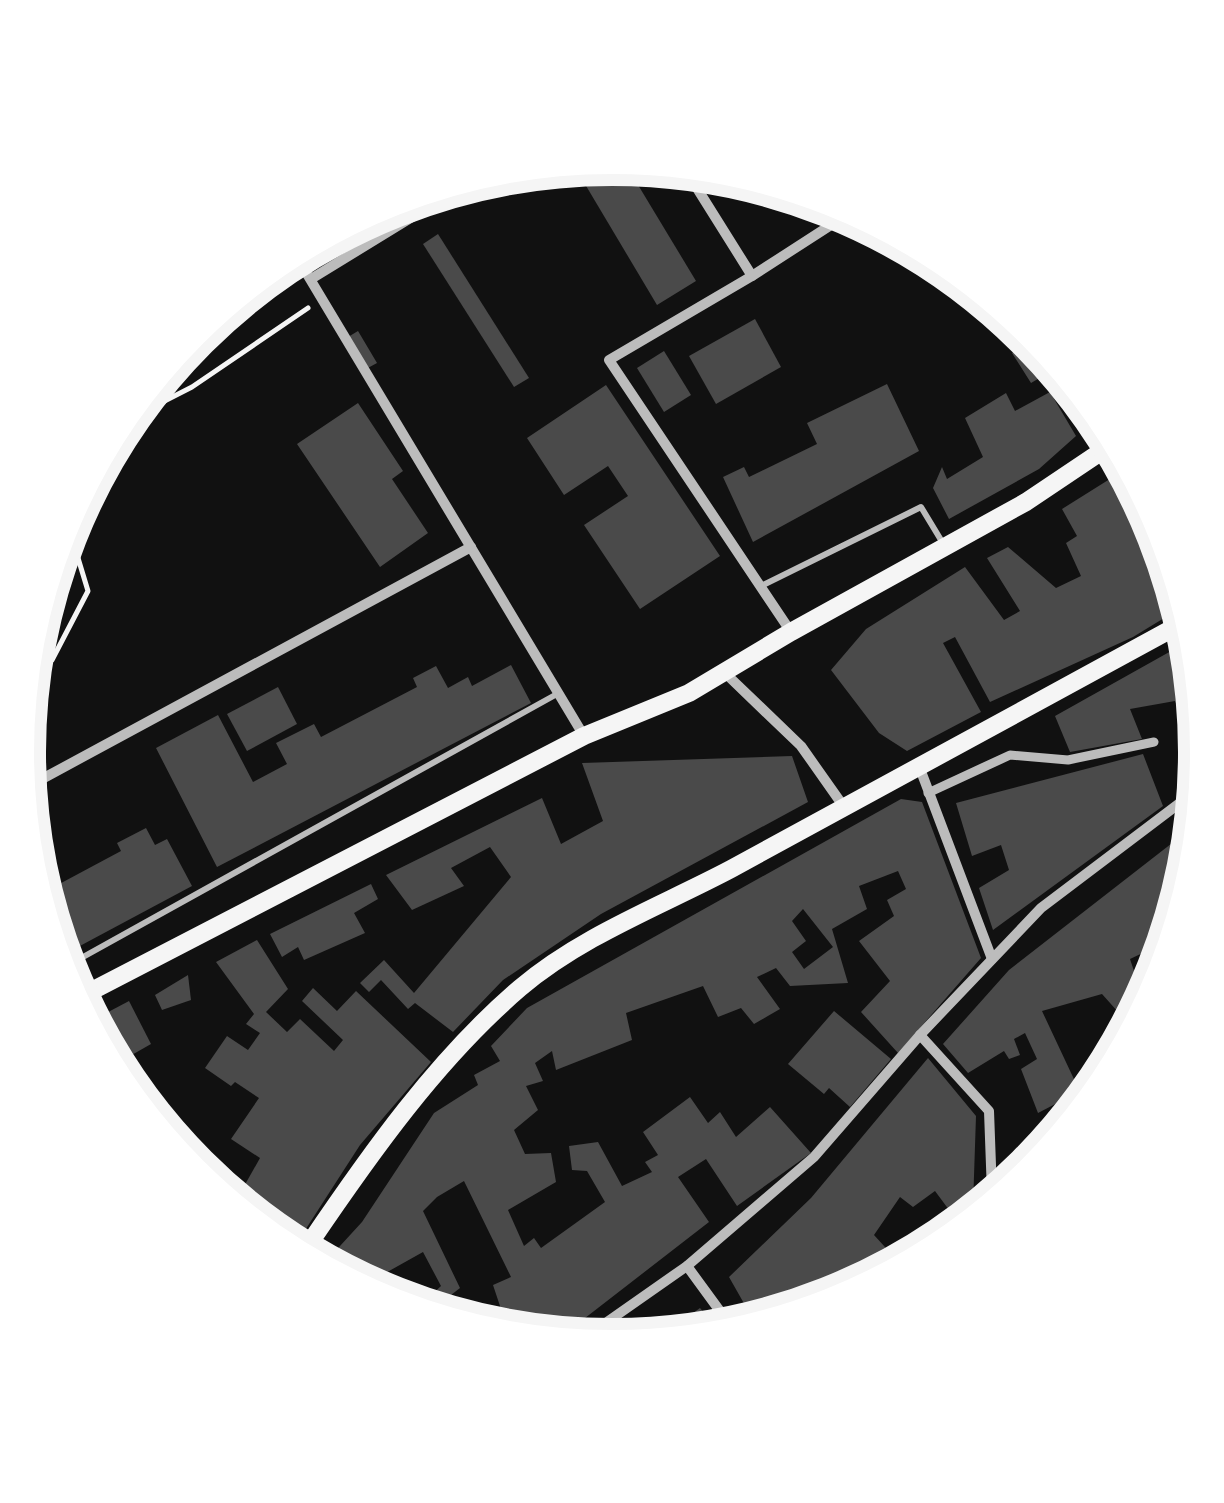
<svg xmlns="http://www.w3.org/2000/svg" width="1224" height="1503" font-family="'Alegreya Sans',sans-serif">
  <rect width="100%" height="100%" fill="#111"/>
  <!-- building -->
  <g fill="#4a4a4a" fill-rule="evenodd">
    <polygon points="613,162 626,165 696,281 657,305 576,169"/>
    <polygon points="438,234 529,378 514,387 423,244"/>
    <polygon points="755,319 781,367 716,404 689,356"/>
    <polygon points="358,331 377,363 366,369 348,337"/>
    <polygon points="1025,344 1033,355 1039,350 1094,432 1089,436 1048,373 1031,383 1012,353"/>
    <polygon points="664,351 691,395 664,412 637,368"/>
    <polygon points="887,384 919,451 753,542 723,477 744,467 749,477 817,444 807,423"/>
    <polygon points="606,385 720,556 640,609 584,525 628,496 608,466 564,495 527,438"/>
    <polygon points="1050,392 1076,436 1039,469 949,519 933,488 942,467 947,479 983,457 965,418 1006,393 1015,411"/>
    <polygon points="358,403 403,471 392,479 428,533 380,567 297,444"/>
    <polygon points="1121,472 1157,526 1174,612 1133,637 990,702 955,637 943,643 981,712 907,751 879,733 831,670 866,629 965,567 1004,620 1020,611 987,558 1008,547 1056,588 1081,576 1066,543 1077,536 1062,509"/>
    <polygon points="1180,646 1199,738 1192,740 1175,701 1130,709 1142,739 1070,752 1055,716"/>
    <polygon points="511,665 531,703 217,867 156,748 218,715 253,782 287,764 276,743 314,724 321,737 417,687 413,678 436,666 448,688 468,677 472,686"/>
    <polygon points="278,687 297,724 247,751 227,714"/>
    <polygon points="1143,754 1163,806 993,930 979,888 1009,870 1001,845 972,856 956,803"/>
    <polygon points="792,756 808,802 601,914 503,980 453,1032 415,1003 408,1009 381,980 369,992 360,983 384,960 414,993 511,877 490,847 451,868 464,886 412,910 386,875 542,798 561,844 603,821 582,763"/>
    <path d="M901 799 922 802 981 958 898 1053 861 1012 890 981 859 941 894 916 887 900 906 889 898 871 859 886 867 909 832 929 848 983 790 986 776 968 757 977 780 1009 754 1024 741 1008 718 1017 703 986 626 1013 632 1040 556 1070 552 1051 535 1063 543 1081 526 1086 538 1110 514 1130 525 1154 551 1153 556 1182 508 1210 524 1246 534 1238 541 1248 605 1202 587 1171 572 1170 569 1146 598 1142 622 1186 652 1172 645 1162 658 1155 643 1132 690 1097 708 1123 720 1112 736 1137 770 1107 811 1153 737 1206 706 1159 678 1177 709 1222 567 1332 479 1314 501 1309 493 1285 511 1277 464 1181 437 1197 423 1211 460 1288 437 1306 423 1303 441 1286 423 1252 373 1280 378 1291 329 1258 362 1222 434 1113 478 1085 474 1075 500 1061 491 1046 527 1008ZM803 909 833 947 804 969 792 952 806 941 792 921Z"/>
    <polygon points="146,828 155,845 167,839 192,886 63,955 50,889 121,851 117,843"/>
    <polygon points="1185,833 1158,971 1149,950 1130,959 1143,998 1127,1022 1102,994 1042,1011 1080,1092 1068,1110 1063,1100 1038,1113 1021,1069 1037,1059 1025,1033 1014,1039 1020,1055 1009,1059 1004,1051 968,1073 943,1044 1009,970"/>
    <polygon points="371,884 378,899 354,913 365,933 304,960 298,947 282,957 270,934"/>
    <polygon points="257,940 288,989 266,1012 287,1032 300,1019 334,1051 343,1040 302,1001 313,988 337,1011 356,991 431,1062 360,1145 300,1238 238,1197 260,1158 231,1139 259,1098 235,1082 231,1086 205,1068 227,1036 248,1050 260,1033 246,1024 254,1014 216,962"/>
    <polygon points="188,975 191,1000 162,1010 155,995"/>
    <polygon points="129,1001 151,1044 123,1060 95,1019"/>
    <polygon points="834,1011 891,1059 850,1107 829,1088 824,1094 788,1064"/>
    <polygon points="928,1058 976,1116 973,1206 955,1218 935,1191 913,1207 900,1197 874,1235 895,1258 871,1273 858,1265 844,1277 854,1285 837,1296 822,1299 816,1296 819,1300 750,1314 729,1277 811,1198"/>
    <polygon points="700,1308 710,1321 672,1329"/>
  </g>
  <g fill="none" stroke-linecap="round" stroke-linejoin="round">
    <!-- path -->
    <g stroke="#f5f5f5" stroke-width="5">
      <polyline points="143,412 192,387 308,308"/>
      <polyline points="39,669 52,660 88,591 68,525"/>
    </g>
    <!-- service -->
    <g stroke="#bcbcbc" stroke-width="6">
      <polyline points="761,586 921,507 944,545"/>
      <polyline points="65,967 557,694"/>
    </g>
    <!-- pedestrian -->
    <polyline stroke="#bcbcbc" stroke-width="9" points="928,793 1010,755 1068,760 1154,742"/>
    <!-- minor -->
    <g stroke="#bcbcbc" stroke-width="10">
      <polyline points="690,177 752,276 609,360 791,632"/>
      <polyline points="301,264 584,736"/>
      <polyline points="752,276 848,214"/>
      <polyline points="311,279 448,195"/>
      <polyline points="724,672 801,746 844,807"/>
      <polyline points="919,766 992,959"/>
      <polyline points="29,786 471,547"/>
      <polyline points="920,1035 989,1111 992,1193"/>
      <polyline points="687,1266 725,1318"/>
      <polyline points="587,1336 687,1266 814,1157 920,1035 1041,908 1193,793"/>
    </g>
    <!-- secondary -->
    <g stroke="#f5f5f5" stroke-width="18">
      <polyline points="80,997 584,736 689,693 791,632 1026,502 1105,449"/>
      <path d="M309 1244C370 1154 437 1059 520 988 581 936 661 906 731 869 879 788 1028 707 1177 626"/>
    </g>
  </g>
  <!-- crop -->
  <path d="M0 0H1224V1503H0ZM40 752a572 572 0 1 1 1144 0a572 572 0 1 1-1144 0Z" fill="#fff" fill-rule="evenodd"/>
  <path fill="none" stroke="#f5f5f5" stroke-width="12" d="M40 752a572 572 0 1 1 1144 0a572 572 0 1 1-1144 0Z"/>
</svg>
